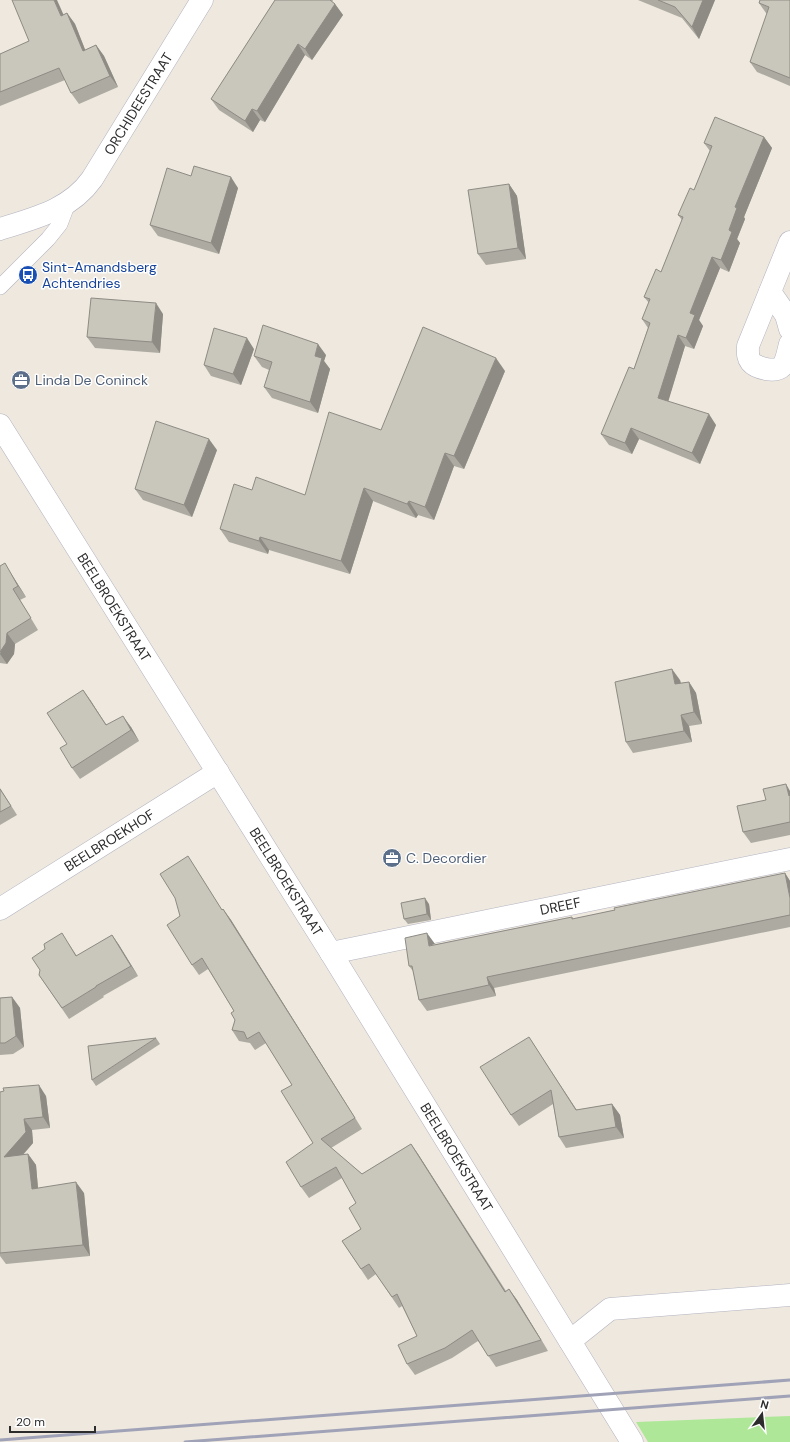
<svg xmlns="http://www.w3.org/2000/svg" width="790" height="1442" font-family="'DM Sans',sans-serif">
  <rect width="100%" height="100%" fill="#eee8de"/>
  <!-- green -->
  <polygon fill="#aee798" points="790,1416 790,1442 648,1442 636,1422"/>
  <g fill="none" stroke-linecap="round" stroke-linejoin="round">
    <!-- service casing -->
    <g stroke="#b2b3c0" stroke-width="16">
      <polyline id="service" points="0,287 48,239 60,224 68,203"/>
    </g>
    <!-- minor casing -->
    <g stroke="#b2b3c0" stroke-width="23">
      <g id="minor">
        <path d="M790 242 748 346C748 352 747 357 751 362 756 368 777 374 783 365 787 360 788 351 790 344"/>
        <polyline points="770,292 786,315 790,329"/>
        <path id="s1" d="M0 909 218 772"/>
        <path id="s2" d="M331 953 790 859"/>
        <polyline points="570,1341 610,1309 790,1295"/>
      </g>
    </g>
    <!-- tertiary casing -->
    <g stroke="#b2b3c0" stroke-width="23">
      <g id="tertiary">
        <path id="s3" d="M0 229C35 218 70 210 92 179L202 0"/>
        <path id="s4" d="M0 425 331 953 632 1442"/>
      </g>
    </g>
    <!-- service -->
    <use href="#service" stroke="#fff" stroke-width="15"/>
    <!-- minor -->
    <use href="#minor" stroke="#fff" stroke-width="22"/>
    <!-- tertiary -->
    <use href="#tertiary" stroke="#fff" stroke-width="22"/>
    <!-- rail -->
    <g stroke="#a0a2b7" stroke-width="3">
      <polyline points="0,1440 790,1380"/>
      <polyline points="185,1442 790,1396"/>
    </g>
  </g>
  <!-- wall -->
  <g fill="#adaaa2">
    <polygon points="275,0 333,0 332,2 335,4 343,15 312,60 305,55 265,122 260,120 253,132 219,110 211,99"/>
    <polygon points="638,0 715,0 699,39 682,18"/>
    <polygon points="790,0 790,86 757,72 750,62 767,14 766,13 759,3"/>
    <polygon points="67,13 75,24 85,50 96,45 104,56 118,87 79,104 71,93 65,80 0,106 0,54 29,41 63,15"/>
    <polygon points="764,137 772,148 744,217 745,219 737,239 740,243 729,272 720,268 699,320 703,326 694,349 685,346 668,401 716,425 700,464 639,439 632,454 609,445 601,434 634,369 648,328 642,319 649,303 644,297 661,272 682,220 678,215 694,190 710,151 704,143"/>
    <polygon points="191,176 238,188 219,254 158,236 150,225"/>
    <polygon points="509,184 517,196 526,259 486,265 478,254"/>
    <polygon points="163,314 160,353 95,348 87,337"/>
    <polygon points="254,349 241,385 211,376 204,365"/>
    <polygon points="326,355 324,361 330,369 318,413 272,398 264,387 269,370 262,367 254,356"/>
    <polygon points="505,371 464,469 454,466 434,520 418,515 416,518 373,501 350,574 269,550 268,554 229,542 220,529 252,490 305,495 381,430"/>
    <polygon points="217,450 192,517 143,500 135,489"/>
    <polygon points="0,566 12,575 26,597 20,600 38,630 15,644 14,654 7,664 0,663"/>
    <polygon points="680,680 681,683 689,682 696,693 702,724 689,726 692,742 633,753 626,742"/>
    <polygon points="83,690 106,724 131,727 139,741 80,779 72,768 67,744"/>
    <polygon points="0,788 17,815 0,825"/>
    <polygon points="790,791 790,835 751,843 743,832 766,800"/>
    <polygon points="195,867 222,910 223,909 231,920 362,1129 331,1148 362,1174 411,1144 418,1154 506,1291 509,1289 517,1300 548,1351 496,1367 478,1341 452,1358 415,1375 407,1364 417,1336 402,1306 399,1308 376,1274 368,1280 342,1241 361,1229 356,1203 342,1178 309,1198 301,1187 313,1143 292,1085 266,1043 255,1050 250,1043 239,1041 232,1030 235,1020 234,1011 208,969 199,975 192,965 180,916"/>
    <polygon points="785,873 790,881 790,927 494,988 496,996 427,1011 419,1000 413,971 409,966 435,945 572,917 573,919 615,910"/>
    <polygon points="429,904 431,920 408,924 404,919"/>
    <polygon points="112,935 119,945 138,976 103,996 104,997 69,1019 39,975 69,944 77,956"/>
    <polygon points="12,997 20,1008 24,1047 13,1054 0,1055 0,998"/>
    <polygon points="529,1037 576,1110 612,1104 620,1115 624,1138 566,1148 559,1137 553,1104 519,1126 511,1115"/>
    <polygon points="156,1038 160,1044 96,1086 92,1080"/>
    <polygon points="0,1092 46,1096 50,1128 32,1130 33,1143 23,1155 28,1154 36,1165 38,1188 84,1193 90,1256 6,1264 0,1256"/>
  </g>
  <!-- shaded-wall -->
  <g fill="#8d8b84">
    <polygon points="54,0 57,0 69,27 61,16"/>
    <polygon points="703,0 715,0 699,39 692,27"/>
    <polygon points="335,4 343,15 312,60 305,49"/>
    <polygon points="67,13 75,24 90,62 83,51"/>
    <polygon points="298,44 305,55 265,122 257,111"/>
    <polygon points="96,45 104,56 118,87 110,76"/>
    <polygon points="252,109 260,120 253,132 245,121"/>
    <polygon points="764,137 772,148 744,217 745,219 737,239 740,243 729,272 721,260 729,230 735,207"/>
    <polygon points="231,177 238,188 219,254 211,243"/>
    <polygon points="509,184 517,196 526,259 518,248"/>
    <polygon points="712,257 720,268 699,320 703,326 694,349 686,338 690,313"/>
    <polygon points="156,303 163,314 160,353 152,342"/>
    <polygon points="678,335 685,346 666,409 658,398"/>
    <polygon points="247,338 254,349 241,385 233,374"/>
    <polygon points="318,344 326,355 324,361 330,369 318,413 310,402 315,356"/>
    <polygon points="496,358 505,371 464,469 454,456"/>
    <polygon points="709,414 716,425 700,464 692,453"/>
    <polygon points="631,428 639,439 632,454 625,443"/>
    <polygon points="209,439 217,450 192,517 184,505"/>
    <polygon points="445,453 454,466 434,520 425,507"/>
    <polygon points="364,488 373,501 350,574 341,561"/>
    <polygon points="409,501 418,515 416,518 407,504"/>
    <polygon points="260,537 269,550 268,554 259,541"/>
    <polygon points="5,563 12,575 26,597 18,586"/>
    <polygon points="7,633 15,644 14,654 7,664 0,654"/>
    <polygon points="672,669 680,680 683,695 675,684"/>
    <polygon points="689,682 696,693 702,724 694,712"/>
    <polygon points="83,690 91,701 113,736 106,725"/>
    <polygon points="681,715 689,726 692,742 684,731"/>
    <polygon points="123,716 131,727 139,741 131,730"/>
    <polygon points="786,784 790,791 790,797 789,796"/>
    <polygon points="785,873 790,881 790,898"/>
    <polygon points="425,898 429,904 431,920 427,914"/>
    <polygon points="223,909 231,920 362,1129 355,1118"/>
    <polygon points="427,933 435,944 429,946"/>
    <polygon points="112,935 119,945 138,976 131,966"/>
    <polygon points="487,977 494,988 496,996 489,985"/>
    <polygon points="12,997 20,1008 24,1047 16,1036"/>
    <polygon points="529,1037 536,1048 584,1121 576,1110"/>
    <polygon points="39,1085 46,1096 50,1128 43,1117"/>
    <polygon points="612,1104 620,1115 624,1138 616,1127"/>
    <polygon points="24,1119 32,1130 33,1143 11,1168 4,1157"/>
    <polygon points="411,1144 418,1154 512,1302 505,1292"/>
    <polygon points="28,1154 36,1165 39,1200 32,1189"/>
    <polygon points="76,1182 84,1193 90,1256 83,1245"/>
    <polygon points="509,1289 517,1300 548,1351 541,1340"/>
  </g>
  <!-- building -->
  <g fill="#c9c6bc" stroke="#8d8b84">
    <polygon points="12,0 54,0 61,16 67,13 83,51 96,45 110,76 71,93 59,68 0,92 0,54 29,41"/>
    <polygon points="275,0 330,0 335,4 305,49 298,44 257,111 252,109 245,121 211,99"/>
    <polygon points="658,0 703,0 692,27 675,7"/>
    <polygon points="760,0 790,0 790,78 750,62 769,7 759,3"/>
    <polygon points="715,117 764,137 735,207 737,208 729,230 732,232 721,260 712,257 690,313 695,315 686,338 678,335 658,398 709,414 692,453 631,428 625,443 601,434 629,367 634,369 650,323 642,319 650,299 644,297 656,269 661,272 683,217 678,215 690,188 694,190 712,146 704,143"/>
    <polygon points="194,166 231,177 211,243 150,225 167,168 191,176"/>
    <polygon points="509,184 518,248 478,254 468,190"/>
    <polygon points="91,298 156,303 152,342 87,337"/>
    <polygon points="263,325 318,344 315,356 322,358 310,402 264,387 272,362 254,356"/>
    <polygon points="423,327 496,358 454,456 445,453 425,507 409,501 407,504 364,488 341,561 260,537 259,541 220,529 234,484 252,490 256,477 305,495 329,412 381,430"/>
    <polygon points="214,328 247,338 233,374 204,365"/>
    <polygon points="156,421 209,439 184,505 135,489"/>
    <polygon points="5,563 18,586 13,589 31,618 7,633 6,643 0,652 0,566"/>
    <polygon points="672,669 675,684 689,682 694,712 681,715 684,731 626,742 615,682"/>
    <polygon points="83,690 106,725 123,716 131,730 72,768 60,748 67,744 47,713"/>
    <polygon points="786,784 789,796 790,795 790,822 743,832 737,806 766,800 763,789"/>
    <polygon points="0,789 11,806 0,812"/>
    <polygon points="188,856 222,910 223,909 355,1118 321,1139 362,1174 411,1144 505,1292 509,1289 541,1340 488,1356 472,1330 445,1348 407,1364 398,1345 417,1336 397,1294 392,1297 369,1264 361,1269 342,1241 361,1229 349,1208 356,1203 336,1167 301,1187 286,1162 313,1143 281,1091 292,1085 259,1032 247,1039 244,1032 232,1030 235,1020 231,1013 234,1011 202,958 192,965 167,925 180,916 175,898 160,874"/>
    <polygon points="785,873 790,898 790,915 487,977 489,985 419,1000 412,966 409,966 405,938 427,933 429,946 572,917 572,919 615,910 614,908"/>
    <polygon points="425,898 427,914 404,919 401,903"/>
    <polygon points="62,933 76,956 112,935 131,966 96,986 96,987 62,1008 39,975 40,970 32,958 45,949 44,944"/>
    <polygon points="12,997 16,1036 5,1043 0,1043 0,998"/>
    <polygon points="529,1037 576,1110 612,1104 616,1127 559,1137 551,1090 511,1115 480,1067"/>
    <polygon points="156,1038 92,1080 88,1046"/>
    <polygon points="39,1085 43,1117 24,1119 26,1132 4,1157 28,1154 32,1189 76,1182 83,1245 0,1253 0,1092 4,1091 3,1088"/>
  </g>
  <!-- icons -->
  <defs>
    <g id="bus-disc" transform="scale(1)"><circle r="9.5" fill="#1a4fb4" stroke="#fff"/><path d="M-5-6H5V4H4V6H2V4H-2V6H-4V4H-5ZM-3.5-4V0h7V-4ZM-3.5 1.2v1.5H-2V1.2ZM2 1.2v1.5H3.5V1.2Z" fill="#fff"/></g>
    <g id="office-disc" transform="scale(1)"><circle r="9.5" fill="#5c6f8a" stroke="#fff"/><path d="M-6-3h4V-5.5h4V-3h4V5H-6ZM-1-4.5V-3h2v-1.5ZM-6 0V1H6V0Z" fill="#fff"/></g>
  </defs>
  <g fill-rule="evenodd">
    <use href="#bus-disc" x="28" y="275"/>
    <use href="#office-disc" x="21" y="380"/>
    <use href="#office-disc" x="392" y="858"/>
  </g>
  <g text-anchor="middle" stroke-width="3" stroke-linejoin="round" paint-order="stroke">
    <!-- street labels -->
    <g font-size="14" fill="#2c2c2c" stroke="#fff">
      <text dy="5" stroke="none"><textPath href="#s3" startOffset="195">ORCHIDEESTRAAT</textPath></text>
      <text dy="5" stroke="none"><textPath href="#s4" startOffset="215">BEELBROEKSTRAAT</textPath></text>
      <text dy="5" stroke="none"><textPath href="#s1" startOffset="129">BEELBROEKHOF</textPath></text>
      <text dy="5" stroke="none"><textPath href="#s4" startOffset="539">BEELBROEKSTRAAT</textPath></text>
      <text dy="5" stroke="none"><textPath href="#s2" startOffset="234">DREEF</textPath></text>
      <text dy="5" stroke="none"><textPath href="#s4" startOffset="863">BEELBROEKSTRAAT</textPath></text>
    </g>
    <!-- transit labels -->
    <g font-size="14" fill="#164399" stroke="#fff" text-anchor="start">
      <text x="42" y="272">Sint-Amandsberg<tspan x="42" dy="16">Achtendries</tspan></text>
    </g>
    <!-- service labels -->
    <g font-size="14" fill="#4e5e75" stroke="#fff" text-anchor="start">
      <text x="35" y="385">Linda De Coninck</text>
      <text x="406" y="863">C. Decordier</text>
    </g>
  </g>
  <!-- north arrow -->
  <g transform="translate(762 1414) rotate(15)" stroke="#ffffff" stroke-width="3" paint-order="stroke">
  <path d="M0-3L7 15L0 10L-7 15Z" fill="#2c2c2c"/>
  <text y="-6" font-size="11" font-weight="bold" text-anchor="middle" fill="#2c2c2c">N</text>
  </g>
  <!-- scale -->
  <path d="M10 1426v6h85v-6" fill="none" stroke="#2c2c2c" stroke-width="2"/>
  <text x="16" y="1426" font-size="12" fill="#2c2c2c" stroke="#ffffff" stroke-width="3" paint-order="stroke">20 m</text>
</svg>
